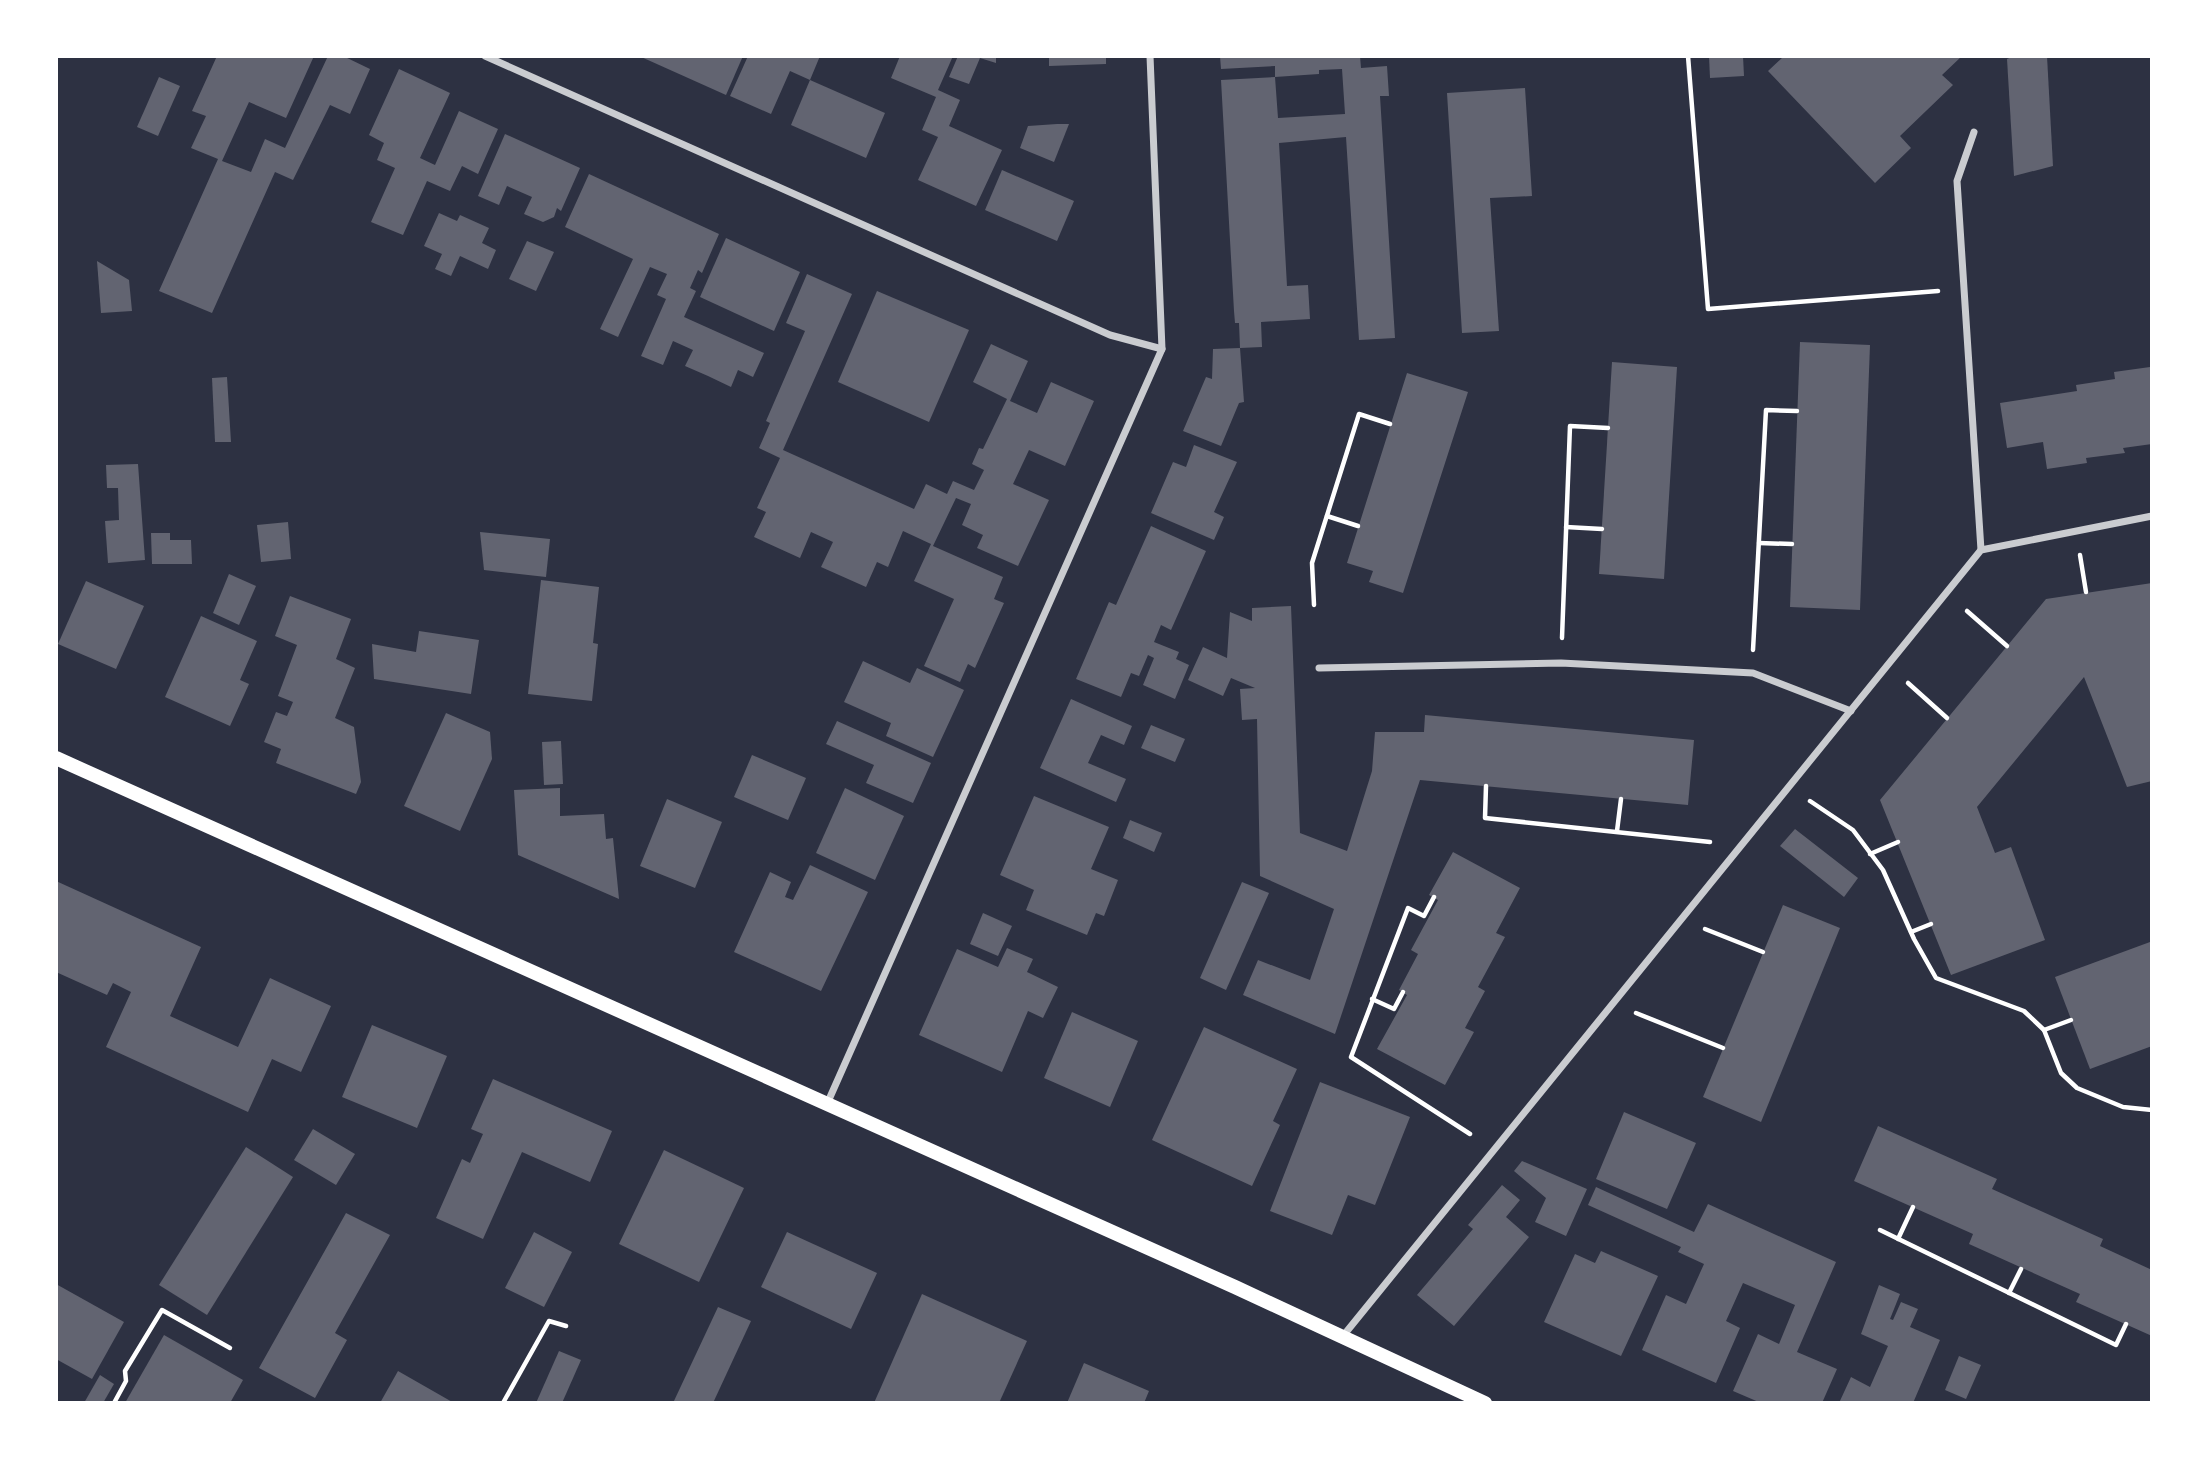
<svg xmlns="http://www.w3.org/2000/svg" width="2208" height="1459" font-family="'Libre Baskerville',serif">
  <rect width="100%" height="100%" fill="#2d3142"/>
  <!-- building -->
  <g fill="#626471">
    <polygon points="217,56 314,56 286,118 249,102 222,161 251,172 265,139 285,148 328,56 343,56 370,69 350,114 330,105 293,180 275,172 212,313 159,291 218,159 191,148 206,116 192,111"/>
    <polygon points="639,56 743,56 726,95"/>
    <polygon points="748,56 820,56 810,80 790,71 771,114 730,96"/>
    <polygon points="900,56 953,56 938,90 960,100 949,126 1002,150 976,206 918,180 938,137 922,130 936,97 891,78"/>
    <polygon points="958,56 996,56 996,63 980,58 969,84 949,77"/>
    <polygon points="1049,56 1106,56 1106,64 1049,66"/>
    <polygon points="1220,56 1360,56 1361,68 1387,66 1389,96 1380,96 1395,338 1359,340 1346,137 1279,143 1287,286 1308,285 1310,319 1261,322 1262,347 1240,348 1239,323 1235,323 1234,311 1221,80 1275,77 1278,118 1345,114 1342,69 1319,70 1319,74 1275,77 1275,66 1221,69"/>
    <polygon points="1709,56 1743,56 1744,76 1710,78"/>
    <polygon points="1784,56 1962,56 1942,75 1953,85 1900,136 1911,148 1875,183 1768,71"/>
    <polygon points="2014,56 2047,56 2053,166 2014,176 2007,59"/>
    <polygon points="399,69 450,93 420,158 435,165 459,111 498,129 478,174 462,166 450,191 427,181 403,235 371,222 395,168 377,160 384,143 369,135"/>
    <polygon points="159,77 180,86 158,136 137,127"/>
    <polygon points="810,80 885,113 866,158 791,125"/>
    <polygon points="1525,88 1532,196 1490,198 1499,331 1462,333 1447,93"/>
    <polygon points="1057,124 1069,124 1054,162 1020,148 1028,126"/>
    <polygon points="505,134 580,168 561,211 557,208 554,217 543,222 524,214 532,197 507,186 499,205 478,196"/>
    <polygon points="1002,170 1074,201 1057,241 985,210"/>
    <polygon points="589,174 719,234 702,273 698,270 690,288 696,291 684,317 764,353 753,377 738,370 731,387 708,376 685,366 693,350 673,341 663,365 641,356 666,299 657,295 667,274 650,267 618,337 600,329 633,259 565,227"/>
    <polygon points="439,213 457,221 460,215 489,228 482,243 496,250 488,269 460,256 451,276 435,269 442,254 424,246"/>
    <polygon points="726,238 800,272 774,331 700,297"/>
    <polygon points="527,241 554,252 536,291 509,279"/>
    <polygon points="97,261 129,280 132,311 101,313"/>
    <polygon points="807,274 852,294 783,450 914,509 926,484 947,494 953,481 974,490 984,470 972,464 979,448 983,449 1007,399 973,382 991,344 1028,361 1010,401 1037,413 1051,382 1094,401 1065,466 1029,450 1013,484 1049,500 1018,566 977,548 983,535 962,525 971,504 956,498 933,546 1003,577 994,599 1004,603 975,668 968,664 960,682 924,666 954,599 914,581 931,544 903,531 888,567 877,562 866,587 821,567 833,542 811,532 800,558 754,537 766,512 757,508 780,458 759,448 770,423 766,421 805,331 786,323"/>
    <polygon points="877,291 969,330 929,422 838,382"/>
    <polygon points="1800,342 1870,345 1860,610 1790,607"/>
    <polygon points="1240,348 1244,402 1239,403 1221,446 1183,431 1206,377 1212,379 1213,349"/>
    <polygon points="1612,362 1677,367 1664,579 1599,574"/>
    <polygon points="2150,367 2152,444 2123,448 2125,453 2086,458 2087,463 2047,469 2043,442 2007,448 2000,403 2077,391 2076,385 2115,379 2114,372"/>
    <polygon points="1407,373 1468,392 1403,593 1369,582 1373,571 1347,563"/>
    <polygon points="227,377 231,442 215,442 212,378"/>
    <polygon points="1194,445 1237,462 1214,512 1224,517 1214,540 1151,513 1173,462 1186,467"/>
    <polygon points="138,464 145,560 108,563 105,521 119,520 118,488 107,488 106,465"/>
    <polygon points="288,522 291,559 261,562 257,525"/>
    <polygon points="1151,526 1206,551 1171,630 1161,625 1154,642 1179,652 1176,659 1189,665 1175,699 1143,685 1154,658 1148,655 1139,676 1131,673 1121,697 1076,679 1109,602 1116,605"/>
    <polygon points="480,532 550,539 546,577 484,570"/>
    <polygon points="151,533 170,533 170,540 191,540 192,564 152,564"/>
    <polygon points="229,574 256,586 239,625 213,613"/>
    <polygon points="541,580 599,587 593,643 598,644 592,701 528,694"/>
    <polygon points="86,581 144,606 116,669 58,644"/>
    <polygon points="2152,583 2152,781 2127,787 2084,677 1977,807 1995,853 2011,847 2045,940 1951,975 1880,800 2046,599"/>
    <polygon points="290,596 351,619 336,659 355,668 335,718 354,727 361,782 356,794 276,763 281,749 264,742 276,712 287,716 293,702 278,696 297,645 275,636"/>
    <polygon points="1291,606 1300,833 1347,851 1372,771 1375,732 1424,732 1425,715 1694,740 1688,805 1420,780 1335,1034 1243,995 1258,960 1310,980 1334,909 1260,876 1257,719 1242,720 1240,689 1255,688 1231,678 1223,696 1188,680 1203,647 1227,658 1230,612 1252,621 1252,608"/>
    <polygon points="201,616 257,641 240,680 249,684 230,726 165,697"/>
    <polygon points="419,631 479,640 471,694 374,679 372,644 416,652"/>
    <polygon points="863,661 910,683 917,668 964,690 933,757 886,736 891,723 844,702"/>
    <polygon points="1071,699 1132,726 1124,745 1101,735 1088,763 1126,779 1116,802 1040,768"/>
    <polygon points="446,713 490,732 492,759 460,831 404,806"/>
    <polygon points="837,721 931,763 913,803 866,783 874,765 826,744"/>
    <polygon points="1151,725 1185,739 1175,762 1141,748"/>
    <polygon points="561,741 563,784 544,785 542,742"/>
    <polygon points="752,755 806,778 788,820 734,797"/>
    <polygon points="560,788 560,816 604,814 606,839 613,838 619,899 518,855 514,790"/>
    <polygon points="845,788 904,816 875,880 816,853"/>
    <polygon points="1034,796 1109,827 1091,869 1118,880 1104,916 1096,913 1087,935 1026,910 1034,890 1000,875"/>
    <polygon points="667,799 722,822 695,888 640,866"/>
    <polygon points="1130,820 1162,833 1154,852 1123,838"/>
    <polygon points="1795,829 1858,878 1844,897 1780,846"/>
    <polygon points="1453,852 1520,888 1496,933 1505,937 1478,987 1485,991 1465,1028 1474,1032 1445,1085 1377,1049 1407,995 1399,990 1418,954 1411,950 1438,900 1429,895"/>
    <polygon points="810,865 868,892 821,991 734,952 770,872 791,882 785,897 793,900"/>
    <polygon points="56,881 201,947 170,1016 238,1047 270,978 331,1006 301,1072 272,1059 248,1112 106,1047 131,992 113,983 107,995 56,972"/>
    <polygon points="1242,882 1269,893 1226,990 1200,978"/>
    <polygon points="1783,905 1840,928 1761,1122 1703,1097"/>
    <polygon points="983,913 1012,926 998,956 970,944"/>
    <polygon points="2150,942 2152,1046 2090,1069 2055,977"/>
    <polygon points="1007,948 1033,959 1027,972 1058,987 1043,1018 1028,1011 1002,1072 919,1035 957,949 998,967"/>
    <polygon points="1072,1012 1138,1041 1110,1107 1044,1078"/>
    <polygon points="372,1025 447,1056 417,1128 342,1097"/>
    <polygon points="1204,1027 1297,1069 1273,1121 1280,1125 1252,1186 1152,1140"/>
    <polygon points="493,1079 612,1131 590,1182 522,1152 483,1239 436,1218 462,1159 470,1163 483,1134 471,1129"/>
    <polygon points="1320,1082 1410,1117 1375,1205 1348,1195 1332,1235 1270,1211"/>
    <polygon points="1624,1112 1696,1143 1667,1209 1596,1179"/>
    <polygon points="1878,1126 1997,1179 1992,1189 2103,1239 2100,1246 2152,1270 2152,1336 2076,1302 2080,1294 1969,1244 1973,1234 1854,1181"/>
    <polygon points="313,1129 355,1154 336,1185 294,1160"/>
    <polygon points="246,1147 293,1177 207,1315 159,1285"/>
    <polygon points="664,1150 744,1188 699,1282 619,1244"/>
    <polygon points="1522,1161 1587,1189 1566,1236 1535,1222 1546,1198 1514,1171"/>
    <polygon points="1502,1185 1520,1200 1506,1217 1529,1237 1454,1326 1417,1295 1473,1229 1468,1225"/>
    <polygon points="1596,1187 1694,1232 1708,1204 1836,1262 1797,1352 1837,1369 1822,1403 1761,1403 1733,1391 1758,1334 1779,1344 1795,1305 1743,1283 1726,1321 1740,1328 1716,1383 1642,1350 1666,1295 1686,1304 1704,1264 1678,1252 1681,1247 1588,1205"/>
    <polygon points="346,1213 390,1235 335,1333 347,1340 315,1398 259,1368"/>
    <polygon points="534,1232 572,1252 544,1307 505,1288"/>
    <polygon points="787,1232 877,1273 851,1329 761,1287"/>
    <polygon points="1601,1251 1658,1276 1621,1356 1544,1322 1575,1254 1595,1263"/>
    <polygon points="56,1284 124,1322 92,1379 56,1359"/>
    <polygon points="1879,1285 1900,1294 1890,1319 1893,1320 1901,1302 1918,1309 1910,1327 1940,1340 1913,1403 1839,1403 1851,1377 1870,1387 1888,1346 1861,1334"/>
    <polygon points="922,1294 1027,1341 999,1403 874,1403"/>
    <polygon points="718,1307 751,1321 713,1403 673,1403"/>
    <polygon points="164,1335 243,1380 230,1403 125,1403"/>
    <polygon points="559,1351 581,1360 562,1403 536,1403"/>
    <polygon points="1959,1356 1981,1365 1966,1399 1945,1390"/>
    <polygon points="1084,1363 1149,1391 1144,1403 1067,1403"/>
    <polygon points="398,1371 454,1403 380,1403"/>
    <polygon points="100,1375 114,1384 103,1403 84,1403"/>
  </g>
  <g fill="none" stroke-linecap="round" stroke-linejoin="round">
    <!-- path -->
    <g stroke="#fff" stroke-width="4.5">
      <polyline points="1688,56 1708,309 1938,291"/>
      <polyline points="1327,516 1358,526"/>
      <polyline points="1566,527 1602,529"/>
      <polyline points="1759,543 1792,544"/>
      <polyline points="2080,555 2086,592"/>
      <polyline points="1314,605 1312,563 1359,414 1390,424"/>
      <polyline points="1967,611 2007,646"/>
      <polyline points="1562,638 1570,426 1608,428"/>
      <polyline points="1753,650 1766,410 1797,411"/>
      <polyline points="1908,683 1947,718"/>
      <polyline points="1486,786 1485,818 1710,842"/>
      <polyline points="1810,801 1853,830 1883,870 1914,939 1936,978 2024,1011 2044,1030 2061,1073 2077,1088 2123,1107 2152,1110"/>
      <polyline points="1617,831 1621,799"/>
      <polyline points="1870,854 1898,842"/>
      <polyline points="1434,897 1424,916 1408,908 1351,1057 1470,1134"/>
      <polyline points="1705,929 1763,952"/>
      <polyline points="1911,932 1931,924"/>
      <polyline points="1372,999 1394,1009 1403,992"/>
      <polyline points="1636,1013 1723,1048"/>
      <polyline points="2044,1030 2071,1020"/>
      <polyline points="1880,1230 2116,1345 2126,1324"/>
      <polyline points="1898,1239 1913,1207"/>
      <polyline points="2009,1293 2021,1269"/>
      <polyline points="114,1403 126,1381 125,1371 162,1310 230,1348"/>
      <polyline points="503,1403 549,1321 566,1326"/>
    </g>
    <!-- minor -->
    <g stroke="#caccd0" stroke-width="7">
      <polyline points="485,56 1110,335 1162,349"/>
      <polyline points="1974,132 1957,181 1981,550"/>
      <polyline points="1319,668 1561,663 1753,673 1851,711"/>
      <polyline points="827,1104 1162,349 1150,56"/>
      <polyline points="1343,1336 1981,550 2152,516"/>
    </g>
    <!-- secondary -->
    <polyline stroke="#fff" stroke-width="14" points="56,758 1235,1287 1485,1403"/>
  </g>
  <!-- border -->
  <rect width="2208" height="1459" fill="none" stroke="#ffffff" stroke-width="116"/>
</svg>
